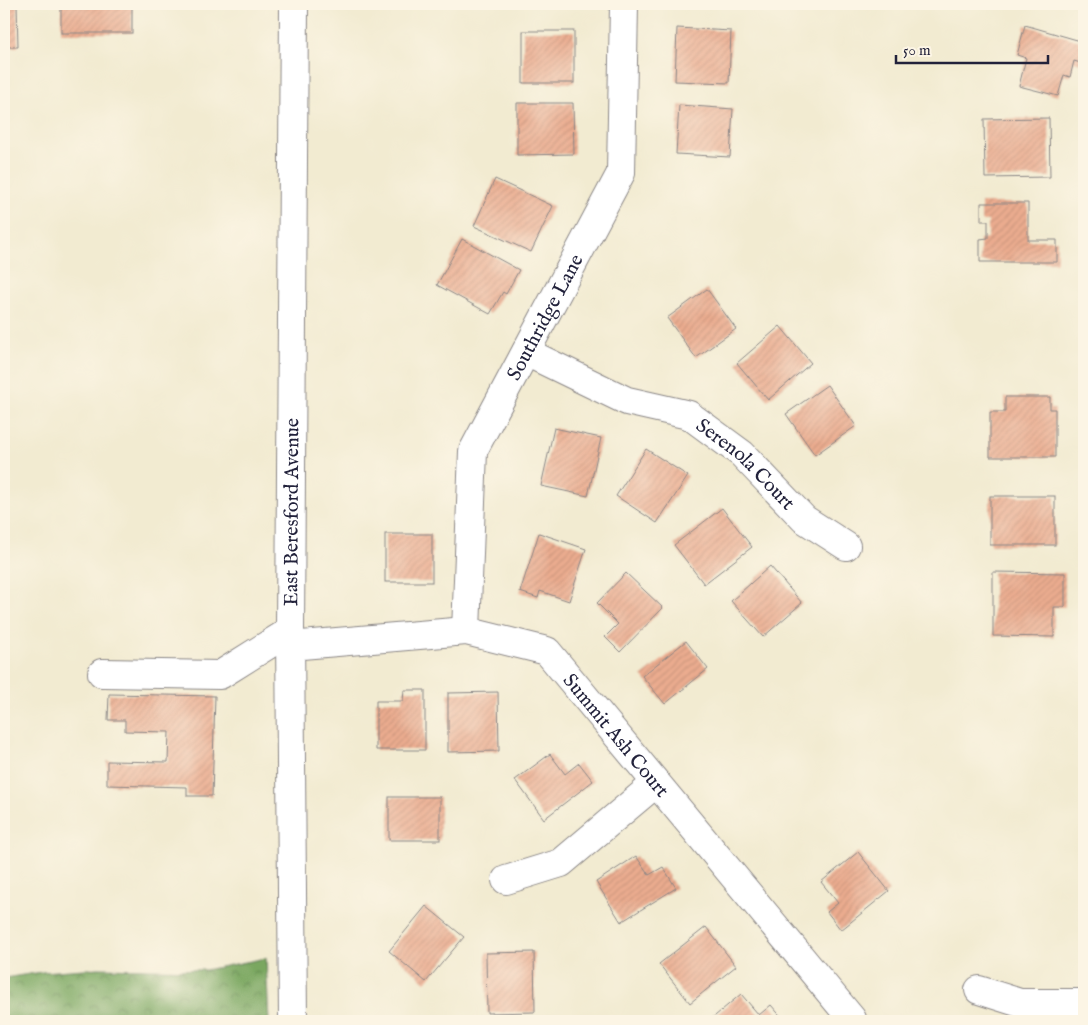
<svg xmlns="http://www.w3.org/2000/svg" width="1088" height="1025" font-family="'IM FELL English',serif">
  <defs>
    <pattern id="forest-crowns" width="20" height="18" patternUnits="userSpaceOnUse" patternTransform="scale(1.25)"><rect width="20" height="18" fill="#7aa760"/><path d="M2 6a3 3 0 1 1 6 0M12 15a3 3 0 1 1 6 0" fill="none" stroke="#648850"/></pattern>
    <pattern id="building-hatch" width="6" height="6" patternUnits="userSpaceOnUse" patternTransform="scale(1.25)"><rect width="6" height="6" fill="#ebac8f"/><path d="M-1 1l2-2M0 6l6-6M5 7l2-2" fill="none" stroke="#c9947c"/></pattern>
  </defs>
  <rect width="100%" height="100%" fill="#fcf5e5"/>
  <filter id="ink" filterUnits="userSpaceOnUse"><feTurbulence type="fractalNoise" baseFrequency=".02" numOctaves="2"/><feDisplacementMap in="SourceGraphic" scale="10" xChannelSelector="R" yChannelSelector="G"/><feConvolveMatrix kernelMatrix="1 2 1 2 8 2 1 2 1" color-interpolation-filters="sRGB"/></filter>
  <filter id="wash" filterUnits="userSpaceOnUse"><feTurbulence type="fractalNoise" baseFrequency=".0096" numOctaves="4" result="noise"/><feDisplacementMap in="SourceGraphic" scale="20" xChannelSelector="R" yChannelSelector="G"/><feGaussianBlur stdDeviation="1.12" result="paint"/><feColorMatrix in="noise" values="0 0 0 0 0 0 0 0 0 0 0 0 0 0 0 0 0 1.4 0 .05"/><feComposite in="paint" operator="in"/></filter>
  <g filter="url(#wash)">
    <rect width="100%" height="100%" fill="#f2ebd1"/>
    <!-- forest -->
    <polygon fill="url(#forest-crowns)" stroke="#4e644e" points="266,958 269,1021 4,1021 4,978 42,972 98,968 205,970"/>
    <g id="blocks">
      <!-- building -->
      <g fill="url(#building-hatch)">
        <polygon points="4,4 17,4 18,47 4,47"/>
        <rect x="61" y="4" width="71" height="29"/>
        <polygon points="1025,25 1084,42 1084,64 1074,61 1070,77 1064,75 1058,96 1019,86 1026,58 1017,55"/>
        <polygon points="677,28 731,31 729,83 675,81"/>
        <rect x="523" y="31" width="51" height="52"/>
        <polygon points="517,103 573,103 574,154 517,155"/>
        <polygon points="679,105 733,109 730,157 676,154"/>
        <polygon points="1049,118 1050,177 985,178 984,119"/>
        <polygon points="495,179 553,206 531,252 474,226"/>
        <polygon points="981,203 1028,203 1028,240 1057,240 1057,262 980,262 980,239 988,238 988,221 981,221"/>
        <polygon points="462,239 519,270 506,294 503,292 490,314 437,285"/>
        <polygon points="707,289 736,329 696,358 667,318"/>
        <polygon points="780,326 811,363 768,400 737,363"/>
        <polygon points="827,385 856,426 815,455 786,414"/>
        <polygon points="1005,397 1050,397 1050,409 1055,409 1055,457 990,457 990,412 1005,412"/>
        <polygon points="554,428 601,438 588,496 541,486"/>
        <polygon points="646,449 688,476 657,523 616,496"/>
        <rect x="990" y="496" width="65" height="49"/>
        <polygon points="722,508 752,547 704,584 674,545"/>
        <polygon points="539,533 586,549 569,601 540,591 538,598 520,592"/>
        <rect x="385" y="534" width="47" height="48"/>
        <polygon points="770,566 802,603 763,637 731,601"/>
        <polygon points="993,572 1065,573 1065,607 1054,607 1054,637 993,636"/>
        <polygon points="626,573 663,608 620,652 605,637 618,624 597,603"/>
        <polygon points="686,641 708,669 665,704 642,676"/>
        <polygon points="404,690 425,690 425,750 376,750 376,701 403,701"/>
        <polygon points="498,692 499,751 448,752 448,693"/>
        <polygon points="109,694 215,696 212,796 187,796 187,787 107,785 107,761 168,762 169,732 125,731 125,720 108,720"/>
        <polygon points="550,754 565,774 579,763 593,781 544,819 515,780"/>
        <rect x="389" y="797" width="51" height="43"/>
        <polygon points="858,852 889,891 841,930 827,912 838,903 821,882"/>
        <polygon points="636,856 649,875 663,867 676,888 621,922 596,882"/>
        <polygon points="426,906 464,937 426,982 389,951"/>
        <polygon points="706,927 736,966 690,1003 659,964"/>
        <polygon points="534,952 535,1012 487,1013 486,953"/>
        <polygon points="741,994 759,1015 771,1005 784,1020 709,1021"/>
      </g>
    </g>
  </g>
  <g filter="url(#ink)">
    <use href="#blocks" fill-opacity="0" stroke="#8a8686" stroke-width="1"/>
    <g fill="none" stroke-linecap="round" stroke-linejoin="round">
      <!-- minor casing -->
      <g stroke="#8a8686" stroke-width="30">
        <g id="minor">
          <path id="s1" d="M526 352 627 401 689 415 742 454 804 519 846 546"/>
          <path id="s2" d="M466 631 473 451 621 173 624 4"/>
          <path id="s3" d="M290 646 466 631 547 651 852 1019"/>
          <polyline points="102,673 220,675 290,631"/>
          <polyline points="506,880 561,863 656,783"/>
          <polyline points="979,990 1020,1003 1084,1003"/>
          <path id="s4" d="M293 1021 290 631 294 4"/>
        </g>
      </g>
      <!-- minor -->
      <use href="#minor" stroke="#fff" stroke-width="28"/>
    </g>
  </g>
  <g text-anchor="middle" stroke-width="4" stroke-linejoin="round" paint-order="stroke">
    <!-- street labels -->
    <g font-size="20" fill="#22223b" stroke="#fcf5e5">
      <text dy="7" stroke="none"><textPath href="#s2" startOffset="332">Southridge Lane</textPath></text>
      <text dy="7" stroke="none"><textPath href="#s1" startOffset="251">Serenola Court</textPath></text>
      <text dy="7" stroke="none"><textPath href="#s4" startOffset="509">East Beresford Avenue</textPath></text>
      <text dy="7" stroke="none"><textPath href="#s3" startOffset="369">Summit Ash Court</textPath></text>
    </g>
  </g>
  <!-- margin -->
  <rect width="1088" height="1025" fill="none" stroke="#fcf5e5" stroke-width="20"/>
  <!-- scale -->
  <path d="M896 55v8h152v-8" fill="none" stroke="#22223b" stroke-width="2.5"/>
  <text x="903" y="55" font-size="15" fill="#22223b" stroke="#fcf5e5" stroke-width="4" paint-order="stroke">50 m</text>
</svg>
